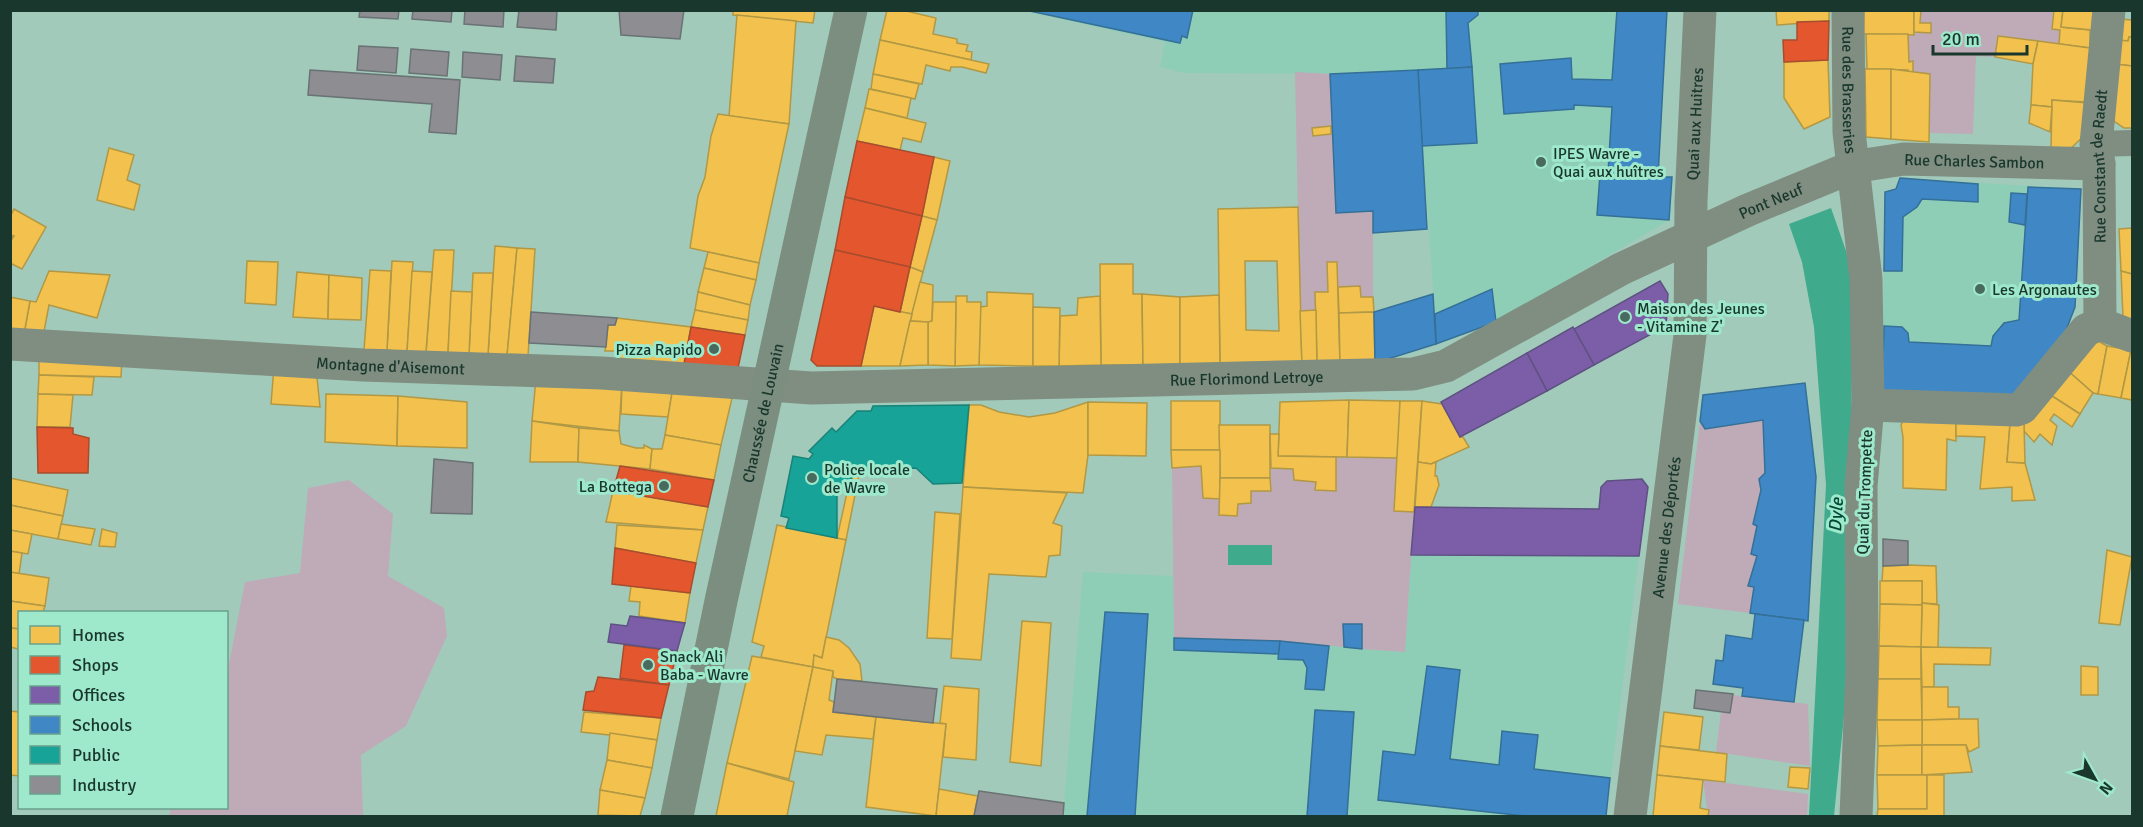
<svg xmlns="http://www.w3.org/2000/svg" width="2143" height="827" font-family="Signika,sans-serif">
  <rect width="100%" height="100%" fill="#a2cabb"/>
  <!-- built -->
  <g fill="#8eceb7">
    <polygon points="1025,11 1667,11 1658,177 1672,177 1669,220 1496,322 1492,289 1435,314 1417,70 1330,74 1185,73 1160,67 1165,42"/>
    <polygon points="1900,178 2081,189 2075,307 2056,356 1882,395 1885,192 1896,189"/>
    <polygon points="1411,555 1639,556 1606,816 1063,816 1083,572 1173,576 1175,638 1280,641 1405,652"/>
  </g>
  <!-- green -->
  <g fill="#bfaab7">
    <polygon points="1921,10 2054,11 2053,29 2060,30 2059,44 1998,37 1995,57 1976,56 1973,134 1930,133 1930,75 1913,73 1913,62 1909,62 1908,34 1931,32 1931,23 1920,23"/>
    <polygon points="1295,72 1330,74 1336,213 1373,211 1373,297 1361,297 1360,286 1338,287 1337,262 1327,262 1328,292 1315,292 1316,310 1300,311"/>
    <polygon points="1763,420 1765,473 1759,479 1761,490 1753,524 1757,526 1751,554 1757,556 1748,585 1754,587 1750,613 1678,604 1700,421 1705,429"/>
    <polygon points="1336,457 1398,458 1414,512 1405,652 1362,649 1362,624 1343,624 1344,647 1280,641 1174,638 1172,468 1201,466 1203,498 1220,499 1219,515 1237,516 1238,504 1251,491 1271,491 1271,468 1293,469 1316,482 1315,490 1335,491"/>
    <polygon points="349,480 393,514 388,576 444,608 447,636 406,726 361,755 363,816 169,816 171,808 226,808 227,674 245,582 300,573 308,488"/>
    <polygon points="1733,695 1808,704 1810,766 1716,752 1721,712 1730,713"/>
    <polygon points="1703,780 1808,794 1807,816 1708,816"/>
  </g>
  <!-- water -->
  <g fill="#40aa8d">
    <polygon points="1831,208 1851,265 1852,501 1848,676 1834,816 1809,816 1826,485 1814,327 1802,262 1789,224"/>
    <rect x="1228" y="545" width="44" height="20"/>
  </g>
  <!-- homes -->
  <g fill="#f2c14e" stroke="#b19844" stroke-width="1.5" fill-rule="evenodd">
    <polygon points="733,10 815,10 813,23 733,15"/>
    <polygon points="887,10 902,10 936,18 933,34 957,39 957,43 968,45 966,51 972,52 971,60 880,40"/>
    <polygon points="1776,10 1829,10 1829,21 1777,25"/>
    <polygon points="1864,10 1914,10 1914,35 1863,34"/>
    <polygon points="1914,10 1921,10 1920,23 1931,23 1931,33 1914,32"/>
    <polygon points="2054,10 2063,10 2061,27 2090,30 2090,48 2059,44 2060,30 2052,29"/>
    <polygon points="2063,10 2093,10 2092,30 2061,27"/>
    <polygon points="737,15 796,21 789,124 729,116"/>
    <polygon points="2120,19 2132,20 2132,37 2129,37 2128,41 2118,40"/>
    <polygon points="1866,34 1908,34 1909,62 1913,61 1913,73 1908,73 1908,70 1867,69"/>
    <polygon points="1998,36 2038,41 2033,64 1995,57"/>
    <polygon points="2129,37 2132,37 2132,66 2115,64 2118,40 2128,41"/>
    <polygon points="880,40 971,60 989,64 986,73 962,67 951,67 950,71 926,65 922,84 873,74"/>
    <polygon points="2038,41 2090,48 2086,102 2052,100 2052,107 2031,105 2033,64"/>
    <polygon points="1828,60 1830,117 1804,129 1784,98 1784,62"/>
    <polygon points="2115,64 2132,66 2132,128 2124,128 2114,121"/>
    <polygon points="1865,69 1891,69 1891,139 1866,137"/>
    <polygon points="1891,69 1930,74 1929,142 1891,139"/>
    <polygon points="873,74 919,84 915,99 871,89"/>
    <polygon points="869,89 911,98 907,118 865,108"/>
    <polygon points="2052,100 2088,103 2087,133 2068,151 2051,150"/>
    <polygon points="2031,105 2052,107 2050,132 2029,123"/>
    <polygon points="865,108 926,123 921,142 903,138 900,150 857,141"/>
    <polygon points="718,114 789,124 759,263 690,248 698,196 705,177 711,136"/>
    <polygon points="1331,126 1331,134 1313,136 1312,128"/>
    <polygon points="109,148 134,155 127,180 140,185 134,210 97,200"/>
    <polygon points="934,157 950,161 937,220 922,216"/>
    <path d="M1298 207 1302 365 1220 364 1218 209ZM1245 261H1277L1279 331 1246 330Z"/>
    <polygon points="14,209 46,227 22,269 10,263 10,242 14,236 10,235 10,217"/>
    <polygon points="922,216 937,220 923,272 910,267"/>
    <polygon points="2132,228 2132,274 2121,271 2119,229"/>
    <polygon points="495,246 517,248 507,356 488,355"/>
    <polygon points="517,248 535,249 528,356 507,356"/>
    <polygon points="434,250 454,250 448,353 426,352"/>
    <polygon points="708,252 759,263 756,280 704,268"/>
    <polygon points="247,261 278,262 276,305 245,303"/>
    <polygon points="392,261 413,262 407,352 387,350"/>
    <polygon points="1327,262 1337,262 1340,364 1317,365 1315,292 1328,292"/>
    <polygon points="1100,264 1133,264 1133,294 1142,294 1143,365 1101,365"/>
    <polygon points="910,267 923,272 912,314 900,312"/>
    <polygon points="704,268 756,280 750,305 698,292"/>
    <polygon points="370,270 391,271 387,350 364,350"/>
    <polygon points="49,271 110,275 97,318 49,305 43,337 24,334 30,301 36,302"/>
    <polygon points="412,271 432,272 426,352 407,352"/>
    <polygon points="2121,271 2132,274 2132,327 2123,317"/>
    <polygon points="297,272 329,275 328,319 293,317"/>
    <polygon points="473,273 493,273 488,355 469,354"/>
    <polygon points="329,275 362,278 361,320 328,319"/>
    <polygon points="920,282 933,285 932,321 928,322 910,321"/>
    <polygon points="1360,286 1361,297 1373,297 1374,312 1339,313 1338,287"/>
    <polygon points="451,291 472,292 469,354 448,353"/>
    <polygon points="698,292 750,305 748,320 695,310"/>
    <polygon points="987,292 1033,294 1033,366 979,365 980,307 987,306"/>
    <polygon points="1142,294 1180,297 1180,365 1143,365"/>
    <polygon points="1219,295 1220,364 1180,365 1180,297"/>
    <polygon points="956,296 967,296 967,302 981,302 979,365 955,366"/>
    <polygon points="1100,296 1101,365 1059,366 1060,316 1077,315 1078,298"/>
    <polygon points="10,297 30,301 24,334 10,333"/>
    <polygon points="933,302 956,302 955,366 928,365 928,322 932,321"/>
    <polygon points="874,306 912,314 900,366 861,366"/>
    <polygon points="1033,307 1060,308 1059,366 1033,366"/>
    <polygon points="695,310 748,320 745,335 691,327"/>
    <polygon points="1316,310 1317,365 1302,365 1300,311"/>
    <polygon points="1374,312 1375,363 1340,364 1339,313"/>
    <polygon points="617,318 691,327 684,364 623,360 618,356 619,351 605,351 608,325 615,325"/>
    <polygon points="910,321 928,322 928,365 900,366"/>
    <polygon points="2098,341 2107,346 2098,394 2093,393 2067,370"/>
    <polygon points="2107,346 2131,350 2121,398 2098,394"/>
    <polygon points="2131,350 2132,350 2132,400 2121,398"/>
    <polygon points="39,355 122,359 121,377 39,375"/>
    <polygon points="274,366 316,368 320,407 271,404"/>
    <polygon points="2067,370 2093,393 2080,414 2049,394"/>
    <polygon points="39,375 94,377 92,395 38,394"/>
    <polygon points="536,379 622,383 619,431 532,421"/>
    <polygon points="622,383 673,387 668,417 621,414"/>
    <polygon points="673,387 734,390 721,445 665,435"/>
    <polygon points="38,394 73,395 70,427 37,427"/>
    <polygon points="326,394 398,396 397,446 325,442"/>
    <polygon points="2049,394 2080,414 2072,427 2054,414 2050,420 2057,426 2052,445 2040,434 2034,442 2024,431 2024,423"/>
    <polygon points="398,396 467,402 467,448 397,446"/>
    <polygon points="1349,400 1347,457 1278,456 1280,402"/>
    <polygon points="1349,400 1400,401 1398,458 1347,457"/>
    <rect x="1171" y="401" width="49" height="49"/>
    <polygon points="1400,401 1422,401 1414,512 1394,511"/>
    <polygon points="1422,401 1442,404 1460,437 1463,437 1469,447 1431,464 1418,462"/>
    <polygon points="1088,402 1088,455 1083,493 963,487 969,405 981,405 999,412 1029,417 1055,413"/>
    <polygon points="1088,402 1147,403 1146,456 1088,455"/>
    <polygon points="1905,418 1956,420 1956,441 1947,439 1946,490 1903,488 1903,437 1901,425"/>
    <polygon points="532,421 579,428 578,462 530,462"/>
    <polygon points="1956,422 2010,424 2007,462 2025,463 2035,500 2012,501 2012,487 1980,489 1985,437 1956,436"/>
    <polygon points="2024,423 2025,463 2007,462 2010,424"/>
    <polygon points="1219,425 1270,425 1270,478 1220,478"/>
    <polygon points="579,428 619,431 621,444 636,448 644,448 644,445 652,449 650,469 578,462"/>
    <polygon points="1270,434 1279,434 1278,456 1336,457 1336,491 1315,490 1316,482 1294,480 1293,469 1271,468"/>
    <polygon points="665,435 721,445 714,480 650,469 652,449 662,449"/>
    <polygon points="1171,450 1220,450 1220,499 1203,498 1201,466 1172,468"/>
    <polygon points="1418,462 1431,464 1436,462 1435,476 1437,476 1439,485 1431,507 1415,507"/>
    <polygon points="860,470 846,540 837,538 850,479"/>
    <polygon points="10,478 68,490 63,516 10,505"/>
    <polygon points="1220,478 1270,478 1271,491 1251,491 1251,503 1238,504 1237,516 1219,515"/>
    <polygon points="963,487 1067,493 1053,523 1062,526 1060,555 1049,556 1046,577 989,574 981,660 951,658"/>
    <polygon points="613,491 708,507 703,530 606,522"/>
    <polygon points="10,505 63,516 58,539 10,530"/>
    <polygon points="935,512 960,514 952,639 927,638"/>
    <polygon points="61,524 95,529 91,545 58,539"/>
    <polygon points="617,525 703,530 696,563 615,548"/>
    <polygon points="777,525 846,540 822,658 814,655 813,667 761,657 764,646 752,642"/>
    <polygon points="102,529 117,533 115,547 99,546"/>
    <polygon points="10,530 32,534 28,554 10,551"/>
    <polygon points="2107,550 2132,557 2120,625 2099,623"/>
    <polygon points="10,551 22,553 19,574 10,572"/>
    <polygon points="1908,565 1936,566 1937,604 1922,603 1922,581 1882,581 1883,566"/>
    <polygon points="10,572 49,578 45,606 10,601"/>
    <polygon points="1880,581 1922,581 1922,605 1880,604"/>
    <polygon points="631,586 690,593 685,623 639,616 640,602 629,601"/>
    <polygon points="10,601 45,606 43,612 20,612 20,629 10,628"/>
    <polygon points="1922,603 1939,605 1938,648 1921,647"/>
    <polygon points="1880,604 1922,605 1921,647 1879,646"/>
    <polygon points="1022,621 1051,623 1041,766 1010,762"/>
    <polygon points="10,628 20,629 18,649 10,647"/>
    <polygon points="826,637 839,640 849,648 860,664 862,681 837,679 833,677 833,671 813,667 814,655 822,658"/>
    <polygon points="1879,646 1921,647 1921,679 1878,679"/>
    <polygon points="1921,647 1991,648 1990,665 1934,664 1934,687 1922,687"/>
    <polygon points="752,656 813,667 789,779 727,763"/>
    <polygon points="2081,666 2098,667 2098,695 2081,695"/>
    <polygon points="813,667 833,671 829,700 834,702 833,712 876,717 873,739 826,735 822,755 795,751"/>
    <polygon points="1878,679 1921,679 1922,720 1877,720"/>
    <polygon points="944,686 979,689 976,760 943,757 946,724 940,723"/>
    <polygon points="1922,687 1948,687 1948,707 1959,707 1959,719 1922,720"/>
    <polygon points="10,711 20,712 20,776 10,775"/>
    <polygon points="584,712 661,718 657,740 581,732"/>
    <polygon points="1664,712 1703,717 1699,750 1660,746"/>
    <polygon points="876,717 946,724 936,816 866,807"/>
    <polygon points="1959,719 1978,719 1979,747 1969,752 1966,745 1922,745 1922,720"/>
    <polygon points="1877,720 1922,720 1922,745 1878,746"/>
    <polygon points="610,733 657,740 652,768 607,760"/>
    <polygon points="1922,745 1922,775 1877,775 1878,746"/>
    <polygon points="1922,745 1966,745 1972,772 1922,775"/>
    <polygon points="1660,746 1727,754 1725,782 1657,775"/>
    <polygon points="607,760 652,768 645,798 600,790"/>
    <polygon points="727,763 794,782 787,816 716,816"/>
    <polygon points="1790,767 1810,768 1808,789 1788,787"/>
    <polygon points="1657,775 1703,780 1700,808 1709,810 1708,816 1713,816 1653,816"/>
    <polygon points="1877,775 1927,775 1927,809 1878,809"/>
    <polygon points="1927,775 1944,775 1944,816 1877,816 1878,809 1927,809"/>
    <polygon points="939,789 978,796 974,816 936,816"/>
    <polygon points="600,790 645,798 640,816 598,815"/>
  </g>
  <!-- shops -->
  <g fill="#e4572e" stroke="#a74d2e" stroke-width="1.5">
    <polygon points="1829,21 1828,60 1784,62 1783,40 1797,40 1797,22"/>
    <polygon points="857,141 934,157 922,216 845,197"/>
    <polygon points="845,197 922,216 910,267 835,250"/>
    <polygon points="835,250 910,267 900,312 874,306 861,366 817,366 811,360"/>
    <polygon points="691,327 745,335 738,368 684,364"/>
    <polygon points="37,427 73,428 73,434 89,438 88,473 38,473"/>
    <polygon points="620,466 714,480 708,507 613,491"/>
    <polygon points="615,548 696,563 690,593 612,584"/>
    <polygon points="624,645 677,651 669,685 620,678"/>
    <polygon points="598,677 669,685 661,718 583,710 586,692 594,691"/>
  </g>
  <!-- offices -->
  <g fill="#7b5ea7" stroke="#5e5282" stroke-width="1.5">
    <polygon points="1660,281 1668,294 1666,326 1594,365 1574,329"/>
    <polygon points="1573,327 1594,365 1547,391 1527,353"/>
    <polygon points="1527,353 1547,391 1460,437 1441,402"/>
    <polygon points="1642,479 1648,487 1639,556 1411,555 1415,507 1599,509 1601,487 1607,481"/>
    <polygon points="630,616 685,623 677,651 608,642 611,624 627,626"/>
  </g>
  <!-- schools -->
  <g fill="#3f88c5" stroke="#347097" stroke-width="1.5">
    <polygon points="1025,10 1193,10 1187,38 1182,36 1180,43"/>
    <polygon points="1446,10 1478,10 1478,15 1468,23 1472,67 1447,69"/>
    <polygon points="1617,10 1667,10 1658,177 1672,177 1669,220 1597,215 1600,174 1608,173 1612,107 1574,105 1574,109 1504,114 1500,64 1571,58 1572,79 1612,80"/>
    <polygon points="1472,67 1477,143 1422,146 1418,70"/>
    <polygon points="1418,70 1427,229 1373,233 1373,211 1336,213 1330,74"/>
    <polygon points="1900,178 1978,184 1978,202 1922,199 1917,207 1903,217 1902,271 1884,271 1885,192 1896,189"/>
    <polygon points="2028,187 2081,189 2075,307 2056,356 2016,401 1882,395 1884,326 1902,327 1908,333 1909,342 1991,346 1993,336 2004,323 2019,320"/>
    <polygon points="2011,193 2027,194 2025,225 2009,222"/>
    <polygon points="1492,289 1496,322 1436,344 1435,314"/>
    <polygon points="1433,294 1436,344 1375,363 1374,312"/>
    <polygon points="1805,383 1816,477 1808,621 1750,613 1754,587 1748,586 1757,556 1751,554 1757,526 1753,524 1761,490 1759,479 1765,473 1763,420 1705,429 1700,421 1703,395"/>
    <polygon points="1105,612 1148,614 1135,816 1087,816"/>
    <polygon points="1755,614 1804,620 1794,702 1742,696 1743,688 1713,684 1716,660 1723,661 1726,635 1752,639"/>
    <polygon points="1343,624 1362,624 1362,649 1344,647"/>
    <polygon points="1174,638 1280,641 1279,654 1174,650"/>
    <polygon points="1280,641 1329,646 1324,690 1305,689 1307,668 1303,660 1278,659"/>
    <polygon points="1427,666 1460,670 1450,759 1499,765 1502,731 1538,735 1534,769 1610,778 1606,816 1525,816 1378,800 1383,751 1415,755"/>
    <polygon points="1315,710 1354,712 1347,816 1307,816"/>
  </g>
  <!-- public -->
  <polygon fill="#17a398" stroke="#188378" stroke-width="1.5" points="969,405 962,483 933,484 916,468 860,470 837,493 837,538 786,528 789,518 781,516 793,456 809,459 813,454 809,451 832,428 836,432 857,411 871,411 873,406"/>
  <!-- industry -->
  <g fill="#8d8d92" stroke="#6a7374" stroke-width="1.5">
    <polygon points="360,10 399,10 398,19 359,17"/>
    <polygon points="413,10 452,10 451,22 412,19"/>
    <polygon points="465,10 504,10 503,27 464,24"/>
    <polygon points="519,10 557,10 556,30 517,27"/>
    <polygon points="619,10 684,10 680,39 621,35"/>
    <polygon points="359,46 398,48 396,73 357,70"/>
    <polygon points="411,49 449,52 447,76 409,73"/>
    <polygon points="463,52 502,55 500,80 462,77"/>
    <polygon points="516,56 555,59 553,83 514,81"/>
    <polygon points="310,70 460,80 456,134 429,132 432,104 308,95"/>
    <polygon points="531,312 617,318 615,325 608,325 606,347 529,343"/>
    <polygon points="434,459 473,463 472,514 431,513"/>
    <polygon points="1883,539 1908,541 1908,565 1883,566"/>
    <polygon points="837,679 937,689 933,723 833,712"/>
    <polygon points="1696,690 1733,694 1730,713 1694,708"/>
    <polygon points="979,791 1064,803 1063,816 974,816"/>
  </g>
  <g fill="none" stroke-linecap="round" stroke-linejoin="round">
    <!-- pedestrian -->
    <polyline stroke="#7f8e80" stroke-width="26" points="2096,144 2132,143"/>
    <!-- minor -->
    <g stroke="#7f8e80" stroke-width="33">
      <path id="s1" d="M1848 10 1849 132 1866 279 1868 405 1861 486 1862 671 1856 816"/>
      <path id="s2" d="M2100 324 2099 164 2096 144 2109 10"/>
      <path id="s3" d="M10 344 363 365 602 373 811 388 1413 374 1446 366 1621 269 1748 210 1852 167 1904 159 2099 164"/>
      <polyline points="1868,405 2016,410 2022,408 2086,330 2100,324 2132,336"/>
      <path id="s4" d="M1630 816 1690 335 1691 201 1700 10"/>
    </g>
    <!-- secondary -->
    <path stroke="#7c8e7f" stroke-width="33" id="s5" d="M677 816 721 601 851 10"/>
  </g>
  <!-- markers -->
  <g fill="#496a5f" stroke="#9ee8cc" stroke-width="2">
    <circle cx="1541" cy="162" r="6"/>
    <circle cx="1980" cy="289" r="6"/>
    <circle cx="1625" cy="317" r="6"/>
    <circle cx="714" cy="349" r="6"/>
    <circle cx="812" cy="478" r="6"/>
    <circle cx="664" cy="486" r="6"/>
    <circle cx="648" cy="665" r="6"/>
  </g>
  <g text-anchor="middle" stroke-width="6" stroke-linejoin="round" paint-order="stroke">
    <!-- street labels -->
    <g font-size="16" fill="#19372d" stroke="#9ee8cc">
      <text dy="6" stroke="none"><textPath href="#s1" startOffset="80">Rue des Brasseries</textPath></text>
      <text dy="6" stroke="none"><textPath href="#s4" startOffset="696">Quai aux Huitres</textPath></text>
      <text dy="6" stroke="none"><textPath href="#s3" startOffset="2014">Rue Charles Sambon</textPath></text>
      <text dy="6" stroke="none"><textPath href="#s2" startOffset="158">Rue Constant de Raedt</textPath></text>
      <text dy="6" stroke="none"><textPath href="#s3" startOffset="1803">Pont Neuf</textPath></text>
      <text dy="6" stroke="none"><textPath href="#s3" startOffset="381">Montagne d'Aisemont</textPath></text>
      <text dy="6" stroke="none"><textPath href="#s3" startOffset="1238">Rue Florimond Letroye</textPath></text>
      <text dy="6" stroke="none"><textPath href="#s5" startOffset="412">Chaussée de Louvain</textPath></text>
      <text transform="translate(1864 492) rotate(-88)" y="6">Quai du Trompette</text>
      <text dy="6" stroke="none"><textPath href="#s4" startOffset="291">Avenue des Déportés</textPath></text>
    </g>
    <!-- poi labels -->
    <g font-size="16" fill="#19372d" stroke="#9ee8cc" text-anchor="start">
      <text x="1553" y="159">IPES Wavre -<tspan x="1553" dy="18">Quai aux huîtres</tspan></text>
      <text x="1992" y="295">Les Argonautes</text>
      <text x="1637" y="314">Maison des Jeunes<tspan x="1637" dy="18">- Vitamine Z'</tspan></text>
      <text x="702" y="355" text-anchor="end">Pizza Rapido</text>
      <text x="824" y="475">Police locale<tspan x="824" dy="18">de Wavre</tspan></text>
      <text x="652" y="492" text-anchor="end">La Bottega</text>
      <text x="660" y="662">Snack Ali<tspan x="660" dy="18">Baba - Wavre</tspan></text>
    </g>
    <!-- water labels -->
    <g font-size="18" font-style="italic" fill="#004734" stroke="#9ee8cc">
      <text transform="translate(1836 515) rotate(-87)" y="6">Dyle</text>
    </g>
  </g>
  <!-- border -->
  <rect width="2143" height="827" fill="none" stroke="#19372d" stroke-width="24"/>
  <!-- legend -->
  <rect x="18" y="611" width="210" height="198" fill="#9ee8cc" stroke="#69a18c" stroke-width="1.5"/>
  <rect x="30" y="626" width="30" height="18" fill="#f2c14e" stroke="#69a18c" stroke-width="1.5"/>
  <text x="72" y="641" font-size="18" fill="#19372d">Homes</text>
  <rect x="30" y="656" width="30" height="18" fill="#e4572e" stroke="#69a18c" stroke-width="1.5"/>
  <text x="72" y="671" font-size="18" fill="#19372d">Shops</text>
  <rect x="30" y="686" width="30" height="18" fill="#7b5ea7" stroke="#69a18c" stroke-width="1.5"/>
  <text x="72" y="701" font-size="18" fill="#19372d">Offices</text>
  <rect x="30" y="716" width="30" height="18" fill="#3f88c5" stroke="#69a18c" stroke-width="1.5"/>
  <text x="72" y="731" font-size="18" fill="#19372d">Schools</text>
  <rect x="30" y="746" width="30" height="18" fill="#17a398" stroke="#69a18c" stroke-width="1.5"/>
  <text x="72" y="761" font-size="18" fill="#19372d">Public</text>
  <rect x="30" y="776" width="30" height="18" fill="#8d8d92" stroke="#69a18c" stroke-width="1.5"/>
  <text x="72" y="791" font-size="18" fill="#19372d">Industry</text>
  <!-- north arrow -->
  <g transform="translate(2095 779) rotate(130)" stroke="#9ee8cc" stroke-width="4.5" paint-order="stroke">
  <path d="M0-4.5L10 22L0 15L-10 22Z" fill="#19372d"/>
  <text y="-9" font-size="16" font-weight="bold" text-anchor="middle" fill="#19372d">N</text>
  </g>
  <!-- scale -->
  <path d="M1933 45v9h94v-9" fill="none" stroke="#19372d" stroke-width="3"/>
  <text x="1942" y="45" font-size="18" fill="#19372d" stroke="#9ee8cc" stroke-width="4.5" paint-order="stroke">20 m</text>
</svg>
